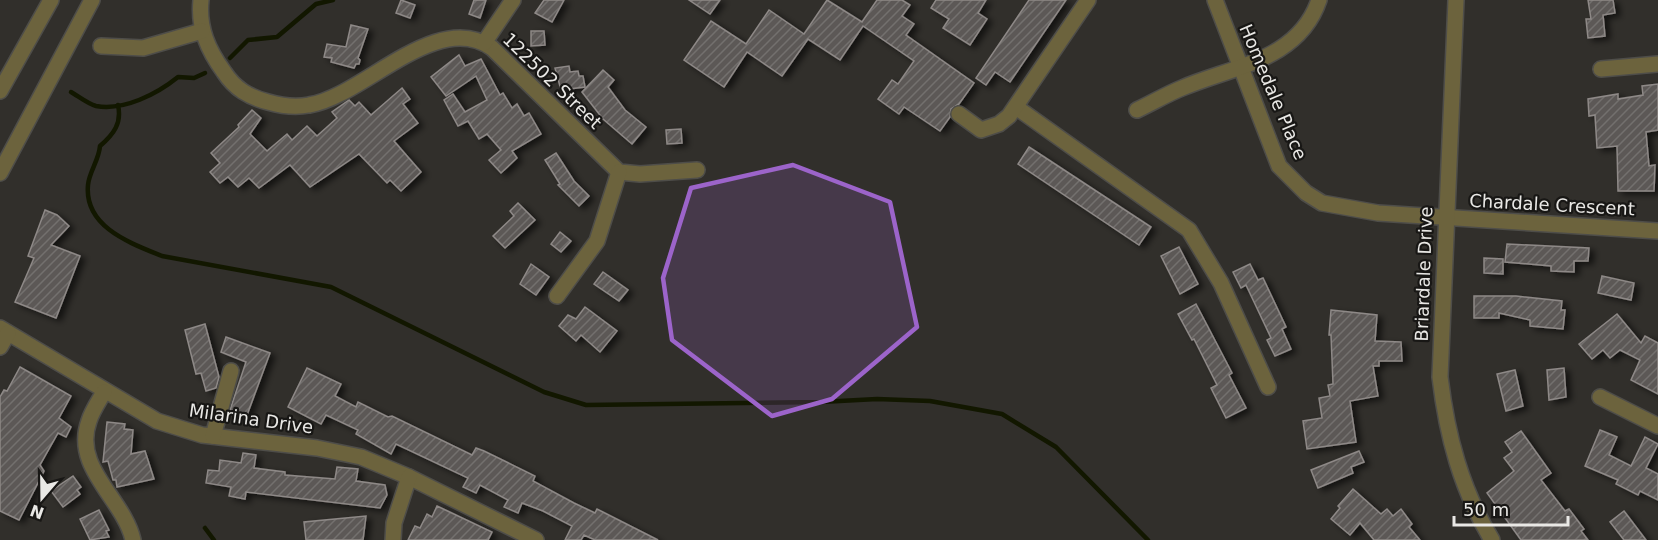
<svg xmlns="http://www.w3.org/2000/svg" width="1658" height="540" font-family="'DejaVu Sans',sans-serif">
  <defs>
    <pattern id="building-hatch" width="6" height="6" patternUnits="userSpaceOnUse" patternTransform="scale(1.5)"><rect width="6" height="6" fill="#5c5856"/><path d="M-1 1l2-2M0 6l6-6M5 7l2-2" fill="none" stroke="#73706e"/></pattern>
    <filter id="shadow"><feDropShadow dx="5" dy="3" stdDeviation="3" flood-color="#0009"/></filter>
  </defs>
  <rect width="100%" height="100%" fill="#312f2b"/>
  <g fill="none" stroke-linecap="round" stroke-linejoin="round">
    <!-- stream -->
    <g stroke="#121700" stroke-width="4.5">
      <polyline points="230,58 248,40 277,37 316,4 333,0"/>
      <path d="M71 92C78 96 88 104 96 106 124 111 157 94 178 77L194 78 205 73"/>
      <path d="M118 105C122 123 114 134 100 146 99 160 89 172 88 185 84 227 130 243 162 256L331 287 544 392 586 405 821 402 877 399 930 401 1002 414 1056 447 1148 540"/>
      <polyline points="205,528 214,540"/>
    </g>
  </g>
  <!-- building -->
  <g fill="url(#building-hatch)" stroke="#8e8987" stroke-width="1.5" filter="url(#shadow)">
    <polygon points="401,0 415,5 410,18 396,13"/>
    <polygon points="474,0 486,0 480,18 469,14"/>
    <polygon points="544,0 564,0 552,22 535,13"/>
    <polygon points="689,0 720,0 710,14"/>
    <polygon points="827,0 862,22 877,0 902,0 910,5 902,16 914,24 906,35 974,83 959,104 951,109 950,117 940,131 904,107 899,114 878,99 892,80 898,84 914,61 863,26 840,60 808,39 782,76 747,52 724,87 684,60 711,21 746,44 769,10 804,34"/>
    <polygon points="936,0 986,0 978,13 987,19 970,45 943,28 949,19 931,8"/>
    <polygon points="1029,0 1066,0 1010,82 995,72 986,85 976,78"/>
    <polygon points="1588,0 1613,0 1615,13 1603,15 1605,36 1588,38 1586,19 1591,19"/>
    <polygon points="351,25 368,29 358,58 360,60 359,64 356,64 354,68 331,62 332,58 324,57 327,44 346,47"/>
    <polygon points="531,31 544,31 545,45 531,46"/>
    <polygon points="459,55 465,66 481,59 500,95 503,93 512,108 517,104 524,116 529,113 541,134 512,151 517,158 501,173 489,160 501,150 487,134 479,139 468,121 458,126 444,100 453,94 465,112 487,100 476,76 446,96 431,77"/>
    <polygon points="569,66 570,72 578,71 579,76 583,76 585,87 561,90 555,68"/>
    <polygon points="603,70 614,80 608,87 625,110 646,127 632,144 603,119 582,92"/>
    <polygon points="1658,84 1658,130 1646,132 1649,166 1655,165 1654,191 1618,191 1617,146 1597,148 1595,115 1589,116 1588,99 1618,94 1618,99 1643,95 1642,86"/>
    <polygon points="402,88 410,99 403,104 418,123 394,141 421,172 401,191 390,180 387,183 359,154 310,187 290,165 259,188 249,178 238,187 228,177 220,183 210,172 220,163 211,153 239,127 238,125 252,110 261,118 250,134 267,151 287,134 292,140 307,126 317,136 337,118 332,112 349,100 355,106 359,102 371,115"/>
    <polygon points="681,129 682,143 667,144 666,130"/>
    <polygon points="1029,147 1151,227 1139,245 1018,164"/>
    <polygon points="556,153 574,181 589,196 579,206 558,185 560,184 545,160"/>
    <polygon points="518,203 535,220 505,248 493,236 514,216 510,211"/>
    <polygon points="45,210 57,215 69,226 51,245 80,256 56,318 15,302 34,258 28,256"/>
    <polygon points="560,232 571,241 561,252 551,244"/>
    <polygon points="1507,244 1589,248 1588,261 1574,261 1574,272 1551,271 1551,266 1505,262"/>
    <polygon points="1179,247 1198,284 1180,294 1161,256"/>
    <polygon points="1484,258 1503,259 1503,274 1484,273"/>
    <polygon points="531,264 549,277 536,295 520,284"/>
    <polygon points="1250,264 1258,280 1263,278 1286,327 1282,329 1291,349 1275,356 1267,340 1271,338 1246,285 1241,288 1233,272"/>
    <polygon points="603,272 628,290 619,301 594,284"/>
    <polygon points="1602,276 1634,283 1631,300 1598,293"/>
    <polygon points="1474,296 1516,296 1562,301 1561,310 1565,310 1563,329 1530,326 1530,320 1499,313 1499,318 1474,318"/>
    <polygon points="1196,304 1232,373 1229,375 1246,408 1226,418 1211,388 1217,385 1194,339 1192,340 1178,314"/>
    <polygon points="585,307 617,331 600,352 581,335 576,341 559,326 568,315 576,319"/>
    <polygon points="1331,310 1377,315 1375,341 1401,342 1402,361 1379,361 1379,366 1373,366 1378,396 1350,401 1356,442 1307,449 1303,421 1322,418 1319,398 1330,396 1328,385 1333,384 1331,335 1329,335"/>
    <polygon points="1617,314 1641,343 1645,336 1658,343 1658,394 1631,380 1640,360 1620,350 1610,358 1603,350 1592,359 1579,344"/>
    <polygon points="205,324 219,377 216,388 206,391 201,373 196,374 185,330"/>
    <polygon points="226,337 270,353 247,415 230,410 246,362 221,352"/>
    <polygon points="20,367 71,396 59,418 71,427 66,437 58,433 40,465 44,471 19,520 0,511 0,397 4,390 7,391"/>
    <polygon points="307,368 341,384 335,396 356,407 358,402 388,417 392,416 472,455 476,448 484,451 535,476 533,481 574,503 595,513 597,509 658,540 595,540 584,535 581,540 565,540 572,526 543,511 522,503 518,513 504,507 508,500 480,485 476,493 463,487 468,478 396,444 391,454 356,434 358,430 326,415 321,424 288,407"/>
    <polygon points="1564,368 1566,397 1549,400 1547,370"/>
    <polygon points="1515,370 1523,406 1506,411 1497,374"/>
    <polygon points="107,422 125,424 124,429 133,430 131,454 145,451 154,479 117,487 116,480 113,480 108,461 103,462"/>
    <polygon points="1600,430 1617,437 1609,455 1631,466 1645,437 1658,444 1646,468 1658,474 1658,500 1640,491 1638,495 1616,484 1618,480 1585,466"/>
    <polygon points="1521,431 1551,473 1541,480 1565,511 1569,509 1584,529 1581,531 1588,540 1521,540 1487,493 1514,471 1504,458 1512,452 1505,442"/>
    <polygon points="1359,451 1364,462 1351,467 1353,473 1318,488 1311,470"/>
    <polygon points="243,453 256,455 254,468 285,472 285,475 335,479 337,467 358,469 356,481 385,485 387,495 380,508 246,492 245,499 229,496 231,487 206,483 208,470 219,471 220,460 241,463"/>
    <polygon points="73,476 81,487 77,490 80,494 63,507 51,491"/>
    <polygon points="1353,489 1381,514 1387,509 1393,516 1401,509 1412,524 1409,527 1420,540 1374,540 1360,523 1350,535 1331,519 1340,508 1338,506"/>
    <polygon points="437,506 492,532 488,540 408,540 415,526 420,528 427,514 432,517"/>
    <polygon points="99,510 109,530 106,531 109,537 90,540 80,519"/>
    <polygon points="1624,511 1646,540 1624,540 1610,522"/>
    <polygon points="366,516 363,540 306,540 304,522"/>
  </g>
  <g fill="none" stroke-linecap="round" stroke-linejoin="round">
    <!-- minor casing -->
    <g stroke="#4e4d49" stroke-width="18">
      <g id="minor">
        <path d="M201 0C198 28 208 50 224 72 235 89 249 97 268 102 282 106 294 108 309 105 364 96 436 9 492 48L619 172 640 174 697 170"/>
        <polyline points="1215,0 1279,166 1306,193 1322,203 1378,213 1658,231"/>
        <polyline points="484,43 513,0"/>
        <polyline points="101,46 143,48 202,31"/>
        <polyline points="1601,69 1658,64"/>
        <polyline points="1016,107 1189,230 1221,283 1268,387"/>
        <path d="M1137 110C1152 103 1167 94 1182 88 1234 66 1299 60 1319 0"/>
        <polyline points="959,114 981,130 999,124 1009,116 1088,0"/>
        <polyline points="557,296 597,241 619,172"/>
        <polyline points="0,328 157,421 202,435 317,448 361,457 409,477 536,540"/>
        <polyline points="0,347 8,333"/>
        <path d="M104 392C99 401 92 411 89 421 72 468 124 499 133 540"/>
        <polyline points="1600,397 1658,426"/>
        <polyline points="213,436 231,371"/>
        <polyline points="393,540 394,523 409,477"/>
      </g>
    </g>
    <!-- tertiary casing -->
    <g stroke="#4e4d49" stroke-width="18">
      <g id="tertiary">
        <path d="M1456 0 1440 377C1447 436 1461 489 1492 540"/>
        <polyline points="0,91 51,0"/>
        <polyline points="0,173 92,0"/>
      </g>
    </g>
    <!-- minor -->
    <use href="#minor" stroke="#6c633d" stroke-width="15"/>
    <!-- tertiary -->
    <use href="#tertiary" stroke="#6c633d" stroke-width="15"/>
  </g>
  <!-- marked area -->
  <path fill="#9c64ca" fill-opacity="0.2" stroke="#9c64ca" stroke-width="4.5" stroke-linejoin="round" d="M793 165 890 202 917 327 832 399 772 416 672 340 663 278 691 188Z"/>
  <g text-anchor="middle" stroke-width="4.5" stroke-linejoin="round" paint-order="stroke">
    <!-- street labels -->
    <g font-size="18" fill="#e9e8e5" stroke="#181715">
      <text transform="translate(552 81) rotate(44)" y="6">122502 Street</text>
      <text transform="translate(1273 92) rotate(67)" y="6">Homedale Place</text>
      <text transform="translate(1552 205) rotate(3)" y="6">Chardale Crescent</text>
      <text transform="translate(1424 274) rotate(-88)" y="6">Briardale Drive</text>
      <text transform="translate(251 419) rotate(8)" y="6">Milarina Drive</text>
    </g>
  </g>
  <!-- north arrow -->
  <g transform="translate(42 498) rotate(200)" stroke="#181715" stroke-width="4.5" paint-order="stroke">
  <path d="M0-4.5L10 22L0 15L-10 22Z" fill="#e9e8e5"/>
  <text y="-9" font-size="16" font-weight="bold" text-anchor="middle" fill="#e9e8e5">N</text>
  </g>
  <!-- scale -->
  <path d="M1454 516v9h114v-9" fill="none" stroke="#e9e8e5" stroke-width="3"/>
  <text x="1463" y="516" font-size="18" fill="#e9e8e5" stroke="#181715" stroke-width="4.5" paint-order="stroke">50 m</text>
</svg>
